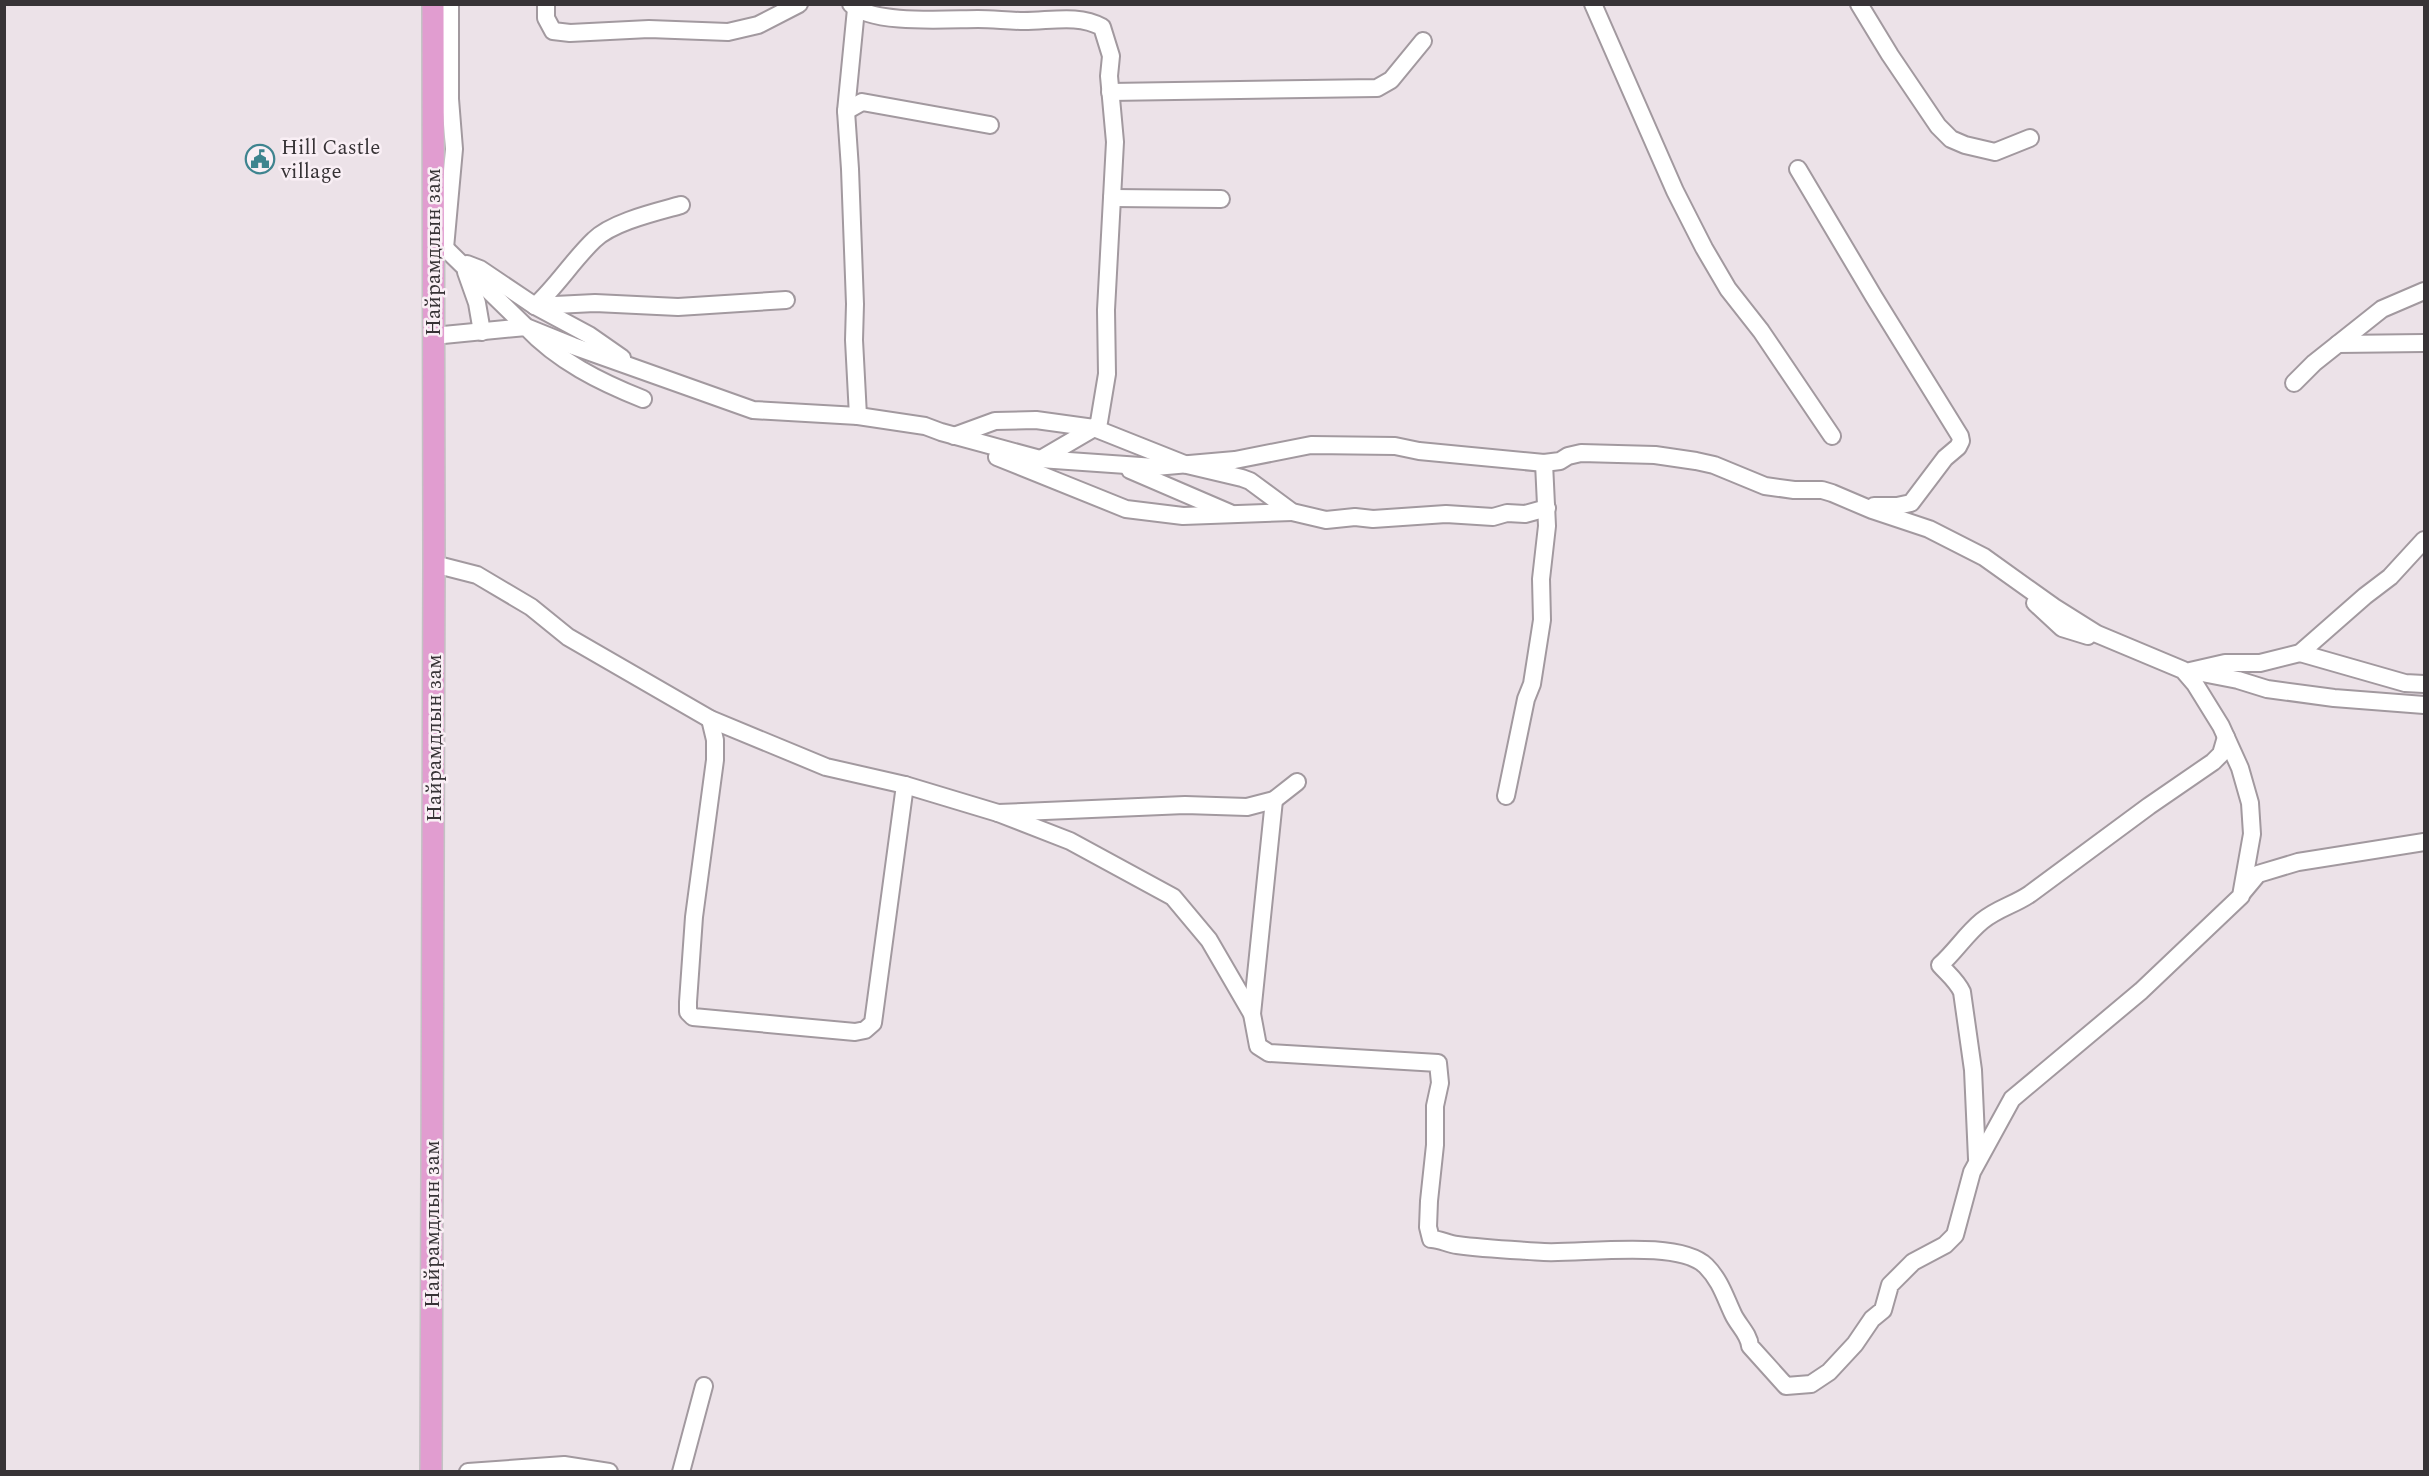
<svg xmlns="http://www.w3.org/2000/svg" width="2429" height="1476" font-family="Spectral,serif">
  <rect width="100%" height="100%" fill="#ece2e8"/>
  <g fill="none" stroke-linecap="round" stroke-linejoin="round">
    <!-- minor casing -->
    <g stroke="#a2999f" stroke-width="20">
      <g id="minor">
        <polyline points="546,4 546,18 553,31 570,33 649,29 728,32 758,25 799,4"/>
        <path d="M851 4C872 25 948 19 978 19 993 19 1009 21 1024 21 1051 21 1078 14 1102 27L1111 56 1109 76 1115 142 1106 310 1107 374 1099 422 1094 428 1041 459"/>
        <polyline points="1593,4 1675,191 1704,248 1728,289 1761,331 1832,436"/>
        <polyline points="1859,4 1890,55 1938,126 1951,139 1965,145 1995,152 2030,138"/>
        <polyline points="856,9 846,111 850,169 855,304 854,340 858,416"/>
        <polyline points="440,35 450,36 450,4"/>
        <polyline points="1110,92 1377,88 1391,80 1423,41"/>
        <polyline points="846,111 862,102 990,125"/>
        <polyline points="1798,169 1874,297 1960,436 1961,441 1958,447 1945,458 1911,503 1897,506 1874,506"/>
        <polyline points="1112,198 1221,199"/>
        <path d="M433 241 445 248 526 327 573 346 753 410 858 416 925 426 941 432 1040 459 1155 467 1235 460 1311 445 1395 446 1419 451 1544 463 1560 461 1568 456 1581 453 1655 455 1696 461 1714 465 1765 486 1794 490H1822L1832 493 1872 510 1929 529 1984 557 2054 607 2097 634 2183 670 2195 684 2221 726 2240 768 2250 803 2252 834 2241 896 2141 991 2012 1099 1972 1172 1955 1235 1945 1245 1913 1262 1890 1285 1883 1310 1872 1319 1855 1344 1829 1372 1811 1384 1786 1386 1750 1346C1749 1334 1738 1325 1733 1314 1725 1297 1720 1280 1706 1266 1678 1239 1583 1254 1544 1252 1516 1250 1486 1249 1457 1245 1448 1244 1440 1239 1431 1239L1428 1227 1429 1201 1435 1145V1106L1440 1083 1438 1063 1269 1053 1258 1046 1252 1014 1209 940 1173 897 1070 841 998 813"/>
        <polyline points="445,248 454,149 450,99 450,36"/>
        <polyline points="467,264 480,269 535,306 589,335 622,358"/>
        <polyline points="466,272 477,303 482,332"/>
        <polyline points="535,306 595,303 678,307 786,300"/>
        <path d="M535 306C557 286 573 260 594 240 612 222 656 212 681 205"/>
        <path d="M433 336 526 327C558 361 600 382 643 399"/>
        <polyline points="2338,344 2424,343"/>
        <polyline points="2294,383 2314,363 2382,309 2424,291"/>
        <polyline points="954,436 995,421 1036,420 1094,428 1187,465 1242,478 1250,481 1292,512 1326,520 1355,517 1373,519 1446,514 1493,517 1507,513 1525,514 1547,508"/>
        <polyline points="997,457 1126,509 1183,516 1292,512"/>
        <polyline points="1130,470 1230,513"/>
        <polyline points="434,564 477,575 531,607 568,637 710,719 826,767 905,785 998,813 1185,805 1247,807 1274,800 1297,782"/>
        <polyline points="2035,603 2062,628 2088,636"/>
        <polyline points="2300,653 2405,683 2424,684"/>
        <polyline points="2190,671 2225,663 2260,663 2300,653 2365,596 2390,577 2424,540"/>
        <polyline points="2197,672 2238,680 2267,689 2334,698 2424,705"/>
        <polyline points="710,719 715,740 715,760 694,917 688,1002 688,1012 693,1017 855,1032 865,1030 873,1023 905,785"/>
        <polyline points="1506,796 1526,699 1532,684 1542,620 1541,579 1547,526 1544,463"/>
        <polyline points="2243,892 2258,874 2298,862 2424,842"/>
        <polyline points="1252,1014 1274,800"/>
        <path d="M1977 1159 1973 1070 1962 992C1957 981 1948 974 1940 965 1955 952 1966 934 1982 921 1998 908 2014 905 2030 894L2149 806 2213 762 2221 754 2226 737"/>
        <polyline points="468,1472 564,1465 609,1472"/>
        <polyline points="681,1472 704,1386"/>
      </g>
    </g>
    <!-- major casing -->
    <g stroke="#c3c2c3" stroke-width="24">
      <polyline id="major" points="431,1472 434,564 433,4"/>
    </g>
    <!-- minor -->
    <use href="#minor" stroke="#fff" stroke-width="16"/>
    <!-- major -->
    <use href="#major" stroke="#e19dd0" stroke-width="21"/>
  </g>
  <!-- icons -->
  <defs>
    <g id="civic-ring" transform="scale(1.5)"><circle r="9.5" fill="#f9eff5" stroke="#3e848f" stroke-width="1.5"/><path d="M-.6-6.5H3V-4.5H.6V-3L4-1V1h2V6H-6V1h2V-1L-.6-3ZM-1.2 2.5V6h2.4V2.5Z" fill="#3e848f"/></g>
  </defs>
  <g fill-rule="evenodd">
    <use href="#civic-ring" x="260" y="159"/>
  </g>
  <g text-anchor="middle" stroke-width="5" stroke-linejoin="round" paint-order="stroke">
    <!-- poi labels -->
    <g font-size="21" fill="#373336" stroke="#f9eff5" text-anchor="start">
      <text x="281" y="154">Hill Castle<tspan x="281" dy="24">village</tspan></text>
    </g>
    <!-- street labels -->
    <g font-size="21" fill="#373336" stroke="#f9eff5">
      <text transform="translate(433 252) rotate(-90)" y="7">Найрамдлын зам</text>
      <text transform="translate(434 738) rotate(-90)" y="7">Найрамдлын зам</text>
      <text transform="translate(432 1224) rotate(-90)" y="7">Найрамдлын зам</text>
    </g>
  </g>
  <!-- border -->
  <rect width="2429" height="1476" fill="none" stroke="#373336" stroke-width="12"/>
</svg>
